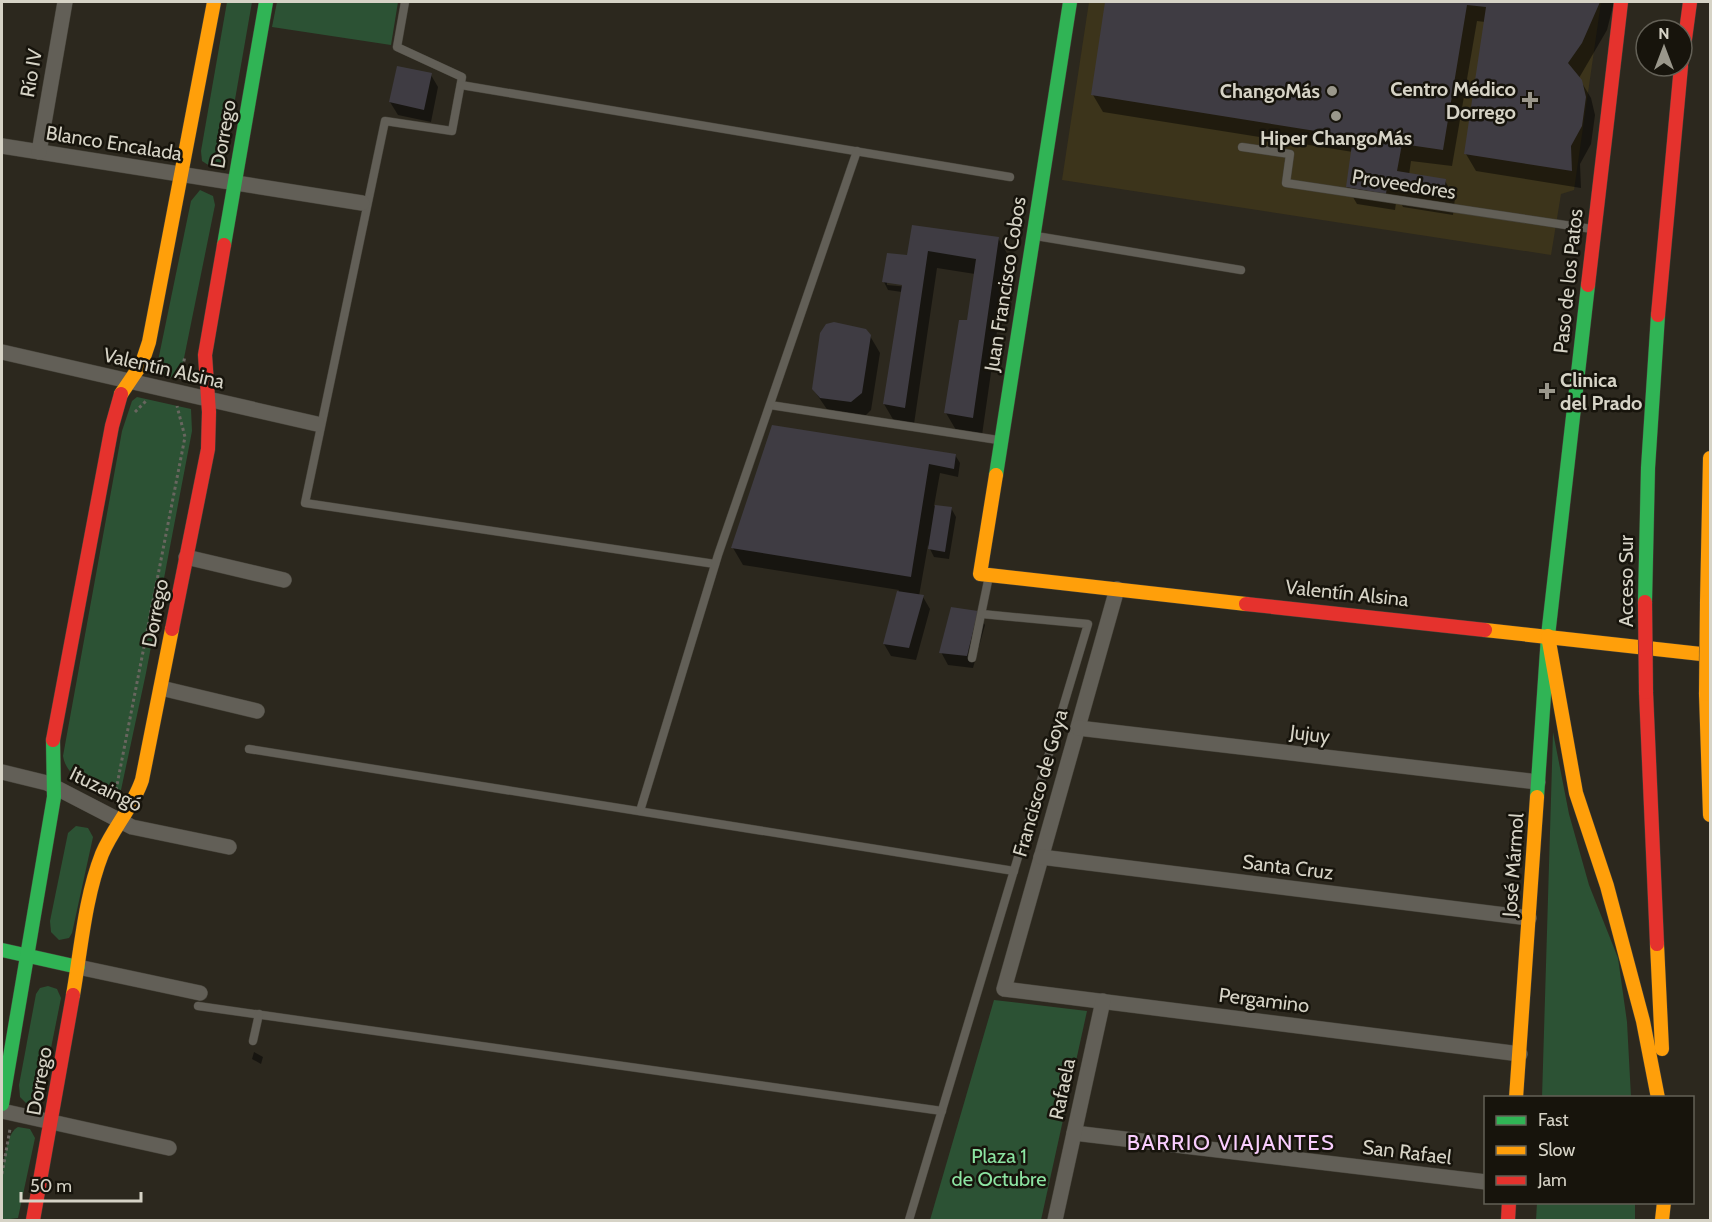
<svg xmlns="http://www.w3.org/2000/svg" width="1712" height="1222" font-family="Cabin,sans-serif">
  <rect width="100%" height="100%" fill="#2c281e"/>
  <!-- built -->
  <polygon fill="#3c341b" points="1089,2 1601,2 1574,190 1561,194 1551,255 1062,180"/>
  <!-- green -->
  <g fill="#2c5234">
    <polygon points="227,2 252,2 225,157 223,163 213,168 202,161 201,151"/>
    <polygon points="277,2 398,2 391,45 272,27"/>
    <polygon points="200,190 213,196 215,205 182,368 180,373 170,378 159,371 158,361 191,201"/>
    <path d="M137 397 191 409 192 431 146 673 121 790 114 798C95 790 66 778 63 756L122 431 132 401Z"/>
    <polygon points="1553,732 1569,814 1589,885 1618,958 1627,1022 1631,1097 1542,1098"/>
    <polygon points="76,826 88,828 93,837 72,933 69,938 59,940 51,932 50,921 68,833"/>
    <polygon points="48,986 57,989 61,998 41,1098 38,1103 28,1105 20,1097 19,1085 36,994 40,988"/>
    <polygon points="994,1000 1087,1011 1041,1220 930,1220"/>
    <path d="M18 1127 30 1129 35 1138 18 1218 2 1220C1 1201 0 1136 18 1127Z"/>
    <polygon points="1537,1203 1635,1203 1635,1220 1536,1220"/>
  </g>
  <!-- shadow -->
  <g fill="#0007" fill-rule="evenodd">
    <polygon points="1107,2 1614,2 1607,30 1579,78 1591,98 1595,115 1591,144 1580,164 1581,188 1476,171 1466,154 1485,22 1477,21 1452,166 1411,161 1409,175 1445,181 1455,198 1453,215 1403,207 1401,203 1396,203 1395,210 1357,204 1347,187 1353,152 1103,112 1093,95"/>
    <polygon points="431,75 438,87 431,122 398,115 390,102"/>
    <path d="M913 227 998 238 1008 255 982 435 956 430 946 413 968 321 975 274 937 268 914 424 894 421 884 404 902 292 888 290 884 282 908 256ZM887 282 910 284 909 287 887 285Z"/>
    <polygon points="825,327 870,336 880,353 871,410 863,418 831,415 813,389"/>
    <polygon points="773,426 955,455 960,463 958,477 940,473 934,506 951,508 956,517 949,559 934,557 928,545 919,596 923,597 930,609 916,660 891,656 884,644 899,590 743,565 733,548"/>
    <polygon points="977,612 985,625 973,668 948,665 941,652"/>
    <polygon points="254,1052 263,1057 261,1064 252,1059"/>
  </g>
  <!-- building -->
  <g fill="#3f3c43">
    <polygon points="1105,2 1600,2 1582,43 1568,63 1582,80 1586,97 1582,126 1571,146 1572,171 1464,154 1486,7 1467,5 1443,150 1402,144 1397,171 1446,179 1443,198 1391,190 1392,187 1387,186 1386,194 1346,187 1353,137 1091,95"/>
    <polygon points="397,66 432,73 424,110 389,102"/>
    <polygon points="912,225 999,237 973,418 944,413 959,320 967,320 976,259 928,251 905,408 883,404 902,285 882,282 887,253 907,255"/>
    <polygon points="834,322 866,329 871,335 862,393 851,402 820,398 812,389 820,333 826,324"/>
    <polygon points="772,425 956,454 954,469 929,464 911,577 731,548"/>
    <polygon points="935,505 952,507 945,552 928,549"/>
    <polygon points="897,591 924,595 909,648 883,644"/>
    <polygon points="951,607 978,611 967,656 939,653"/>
  </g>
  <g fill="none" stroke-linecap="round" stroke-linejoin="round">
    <!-- lane casing -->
    <g stroke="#46433a" stroke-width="9">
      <g id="lane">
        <polyline points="405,2 397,47 462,77 452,131 385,121 305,503 715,564"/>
        <polyline points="461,85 1010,177"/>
        <polyline points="1242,147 1290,154 1286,183 1592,229"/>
        <polyline points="1036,236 1241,270"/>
        <polyline points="770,405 998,440"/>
        <polyline points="972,658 989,576"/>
        <polyline points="249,749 1014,871"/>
        <polyline points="640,811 718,555 857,151"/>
        <polyline points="198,1006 942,1111"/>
        <polyline points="253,1041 259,1014"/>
        <polyline points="909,1220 1088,624 982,614"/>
      </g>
    </g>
    <!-- street casing -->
    <g stroke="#46433a" stroke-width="16">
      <g id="street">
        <polyline points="2,146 362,203"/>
        <polyline points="39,152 65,2"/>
        <polyline points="2,352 317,424"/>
        <polyline points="186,557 284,580"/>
        <polyline points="1117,589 1004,989 1520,1054"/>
        <polyline points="161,688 257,711"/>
        <polyline points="1078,728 1538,782"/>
        <polyline points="2,772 47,783 132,827 229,847"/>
        <polyline points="1041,857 1529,918"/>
        <polyline points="78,967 200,993"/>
        <polyline points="2,1111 169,1148"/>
        <polyline points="1074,1133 1486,1182"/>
        <polyline points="1055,1220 1103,1001"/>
      </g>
    </g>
    <!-- fast casing -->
    <g stroke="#46433a" stroke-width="15">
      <g id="fast">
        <polyline points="224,245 266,2"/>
        <polyline points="996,475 1070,2"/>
        <polyline points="1645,602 1648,468 1658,315"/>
        <polyline points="1537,797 1548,636 1588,285"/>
        <polyline points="2,950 78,967"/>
        <polyline points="2,1104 54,797 53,740"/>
      </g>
    </g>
    <!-- slow casing -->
    <g stroke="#46433a" stroke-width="15">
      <g id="slow">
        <polyline points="121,394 142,363 149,342 214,2"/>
        <polyline points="996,475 980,574 1246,604"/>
        <polyline points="1707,602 1710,458"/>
        <polyline points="1485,630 1710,655"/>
        <polyline points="1548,636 1576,793 1607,886 1643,1021 1658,1098"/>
        <polyline points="1706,694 1710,815"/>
        <polyline points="1657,944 1662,1049"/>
        <path d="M73 995C81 949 85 897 102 854 113 828 133 807 142 780L172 629"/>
        <polyline points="1516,1098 1537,797"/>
        <polyline points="1662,1220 1664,1202"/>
      </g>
    </g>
    <!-- jam casing -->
    <g stroke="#46433a" stroke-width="15">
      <g id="jam">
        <polyline points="1682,61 1690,2"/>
        <polyline points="1588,285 1621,2"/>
        <polyline points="1658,315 1681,66"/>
        <polyline points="1246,604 1485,630"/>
        <polyline points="172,629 208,449 209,412 205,355 224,245"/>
        <polyline points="1646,692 1657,944"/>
        <polyline points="53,740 112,426 121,394"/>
        <polyline points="33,1220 73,995"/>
        <polyline points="1508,1220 1509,1202"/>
      </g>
    </g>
    <!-- path -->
    <g stroke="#68665f" stroke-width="3" stroke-dasharray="3 3" stroke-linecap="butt">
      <polyline points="180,379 185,356"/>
      <polyline points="135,412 147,400"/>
      <polyline points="116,790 185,437 177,406"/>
      <polyline points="2,1174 10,1129"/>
    </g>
    <!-- lane -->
    <use href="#lane" stroke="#625f57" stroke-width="8"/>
    <!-- street -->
    <use href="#street" stroke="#625f57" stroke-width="15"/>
    <!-- fast -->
    <use href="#fast" stroke="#30b455" stroke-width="14"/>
    <!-- slow -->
    <use href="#slow" stroke="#ff9f0a" stroke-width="14"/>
    <!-- jam -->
    <use href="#jam" stroke="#e5322d" stroke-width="14"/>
    <!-- slow-bridge casing -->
    <g stroke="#46433a" stroke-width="15" stroke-linecap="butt">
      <polyline id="slow-bridge" points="1706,694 1707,602"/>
    </g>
    <!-- jam-bridge casing -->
    <g stroke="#46433a" stroke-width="15" stroke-linecap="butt">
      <polyline id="jam-bridge" points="1645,602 1646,692"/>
    </g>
    <!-- slow-bridge -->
    <use href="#slow-bridge" stroke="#ff9f0a" stroke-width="14"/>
    <!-- jam-bridge -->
    <use href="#jam-bridge" stroke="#e5322d" stroke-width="14"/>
  </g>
  <!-- markers -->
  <g fill="#9a978b" stroke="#17140c" stroke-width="2">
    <circle cx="1332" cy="91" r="6"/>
    <path d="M1527 91h6v6h6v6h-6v6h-6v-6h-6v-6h6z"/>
    <circle cx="1336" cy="116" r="6"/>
    <path d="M1544 382h6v6h6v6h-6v6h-6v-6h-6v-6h6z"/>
  </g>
  <g text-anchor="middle" stroke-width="5" stroke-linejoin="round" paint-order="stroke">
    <!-- street labels -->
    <g font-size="20" fill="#d6d3c6" stroke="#17140c">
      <text transform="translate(31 73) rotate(-80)" y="7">Río IV</text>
      <text transform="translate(223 134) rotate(-80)" y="7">Dorrego</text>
      <text transform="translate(114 143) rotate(9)" y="7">Blanco Encalada</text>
      <text transform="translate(1404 184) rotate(9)" y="7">Proveedores</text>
      <text transform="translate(1568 281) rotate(-84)" y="7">Paso de los Patos</text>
      <text transform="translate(1005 284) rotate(-81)" y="7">Juan Francisco Cobos</text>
      <text transform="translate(164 368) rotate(13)" y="7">Valentín Alsina</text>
      <text transform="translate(1626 581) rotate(-90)" y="7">Acceso Sur</text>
      <text transform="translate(1347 593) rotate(6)" y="7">Valentín Alsina</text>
      <text transform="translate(155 613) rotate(-79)" y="7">Dorrego</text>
      <text transform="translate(1310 734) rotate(7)" y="7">Jujuy</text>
      <text transform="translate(1040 783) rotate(-74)" y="7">Francisco de Goya</text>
      <text transform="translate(106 789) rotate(26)" y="7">Ituzaingó</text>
      <text transform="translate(1513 865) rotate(-86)" y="7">José Mármol</text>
      <text transform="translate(1288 867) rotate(7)" y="7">Santa Cruz</text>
      <text transform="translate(1264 1000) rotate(7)" y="7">Pergamino</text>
      <text transform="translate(39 1081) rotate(-80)" y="7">Dorrego</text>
      <text transform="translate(1062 1089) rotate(-78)" y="7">Rafaela</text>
      <text transform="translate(1407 1152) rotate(7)" y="7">San Rafael</text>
    </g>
    <!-- poi labels -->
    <g font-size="20" font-weight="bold" fill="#d6d3c6" stroke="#17140c" text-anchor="end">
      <text x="1516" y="96">Centro Médico<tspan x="1516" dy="23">Dorrego</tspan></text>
      <text x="1320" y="98">ChangoMás</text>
      <text x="1336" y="145" text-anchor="middle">Hiper ChangoMás</text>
      <text x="1560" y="387" text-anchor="start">Clinica<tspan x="1560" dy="23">del Prado</tspan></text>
    </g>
    <!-- park labels -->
    <g font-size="20" fill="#8ce4a2" stroke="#17140c">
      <text x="999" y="1163">Plaza 1<tspan x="999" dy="23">de Octubre</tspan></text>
    </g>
    <!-- quarter labels -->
    <g font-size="22" letter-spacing="1.5" fill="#f9cdfe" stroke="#17140c">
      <text x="1231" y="1150">BARRIO VIAJANTES</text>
    </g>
  </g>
  <!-- border -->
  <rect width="1712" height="1222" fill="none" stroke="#d6d3c6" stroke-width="6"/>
  <!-- legend -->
  <rect x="1484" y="1096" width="210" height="108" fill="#17140c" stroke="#636056" stroke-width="1.5"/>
  <rect x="1496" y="1116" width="30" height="9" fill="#30b455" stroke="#636056" stroke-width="1.5"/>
  <text x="1538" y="1126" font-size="18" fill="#d6d3c6">Fast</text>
  <rect x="1496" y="1146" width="30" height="9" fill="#ff9f0a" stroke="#636056" stroke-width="1.5"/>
  <text x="1538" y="1156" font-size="18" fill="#d6d3c6">Slow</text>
  <rect x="1496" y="1176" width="30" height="9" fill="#e5322d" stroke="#636056" stroke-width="1.5"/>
  <text x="1538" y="1186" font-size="18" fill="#d6d3c6">Jam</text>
  <!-- north arrow -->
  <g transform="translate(1664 48)"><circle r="28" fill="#17140c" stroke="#636056" stroke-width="1.5"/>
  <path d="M0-4.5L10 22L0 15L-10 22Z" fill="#9a978b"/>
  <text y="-9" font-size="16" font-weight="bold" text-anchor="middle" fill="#d6d3c6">N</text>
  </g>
  <!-- scale -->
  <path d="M21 1192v9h120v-9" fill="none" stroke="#d6d3c6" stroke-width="3"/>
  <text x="30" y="1192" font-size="18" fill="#d6d3c6" stroke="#17140c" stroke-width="4.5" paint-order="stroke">50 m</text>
</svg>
